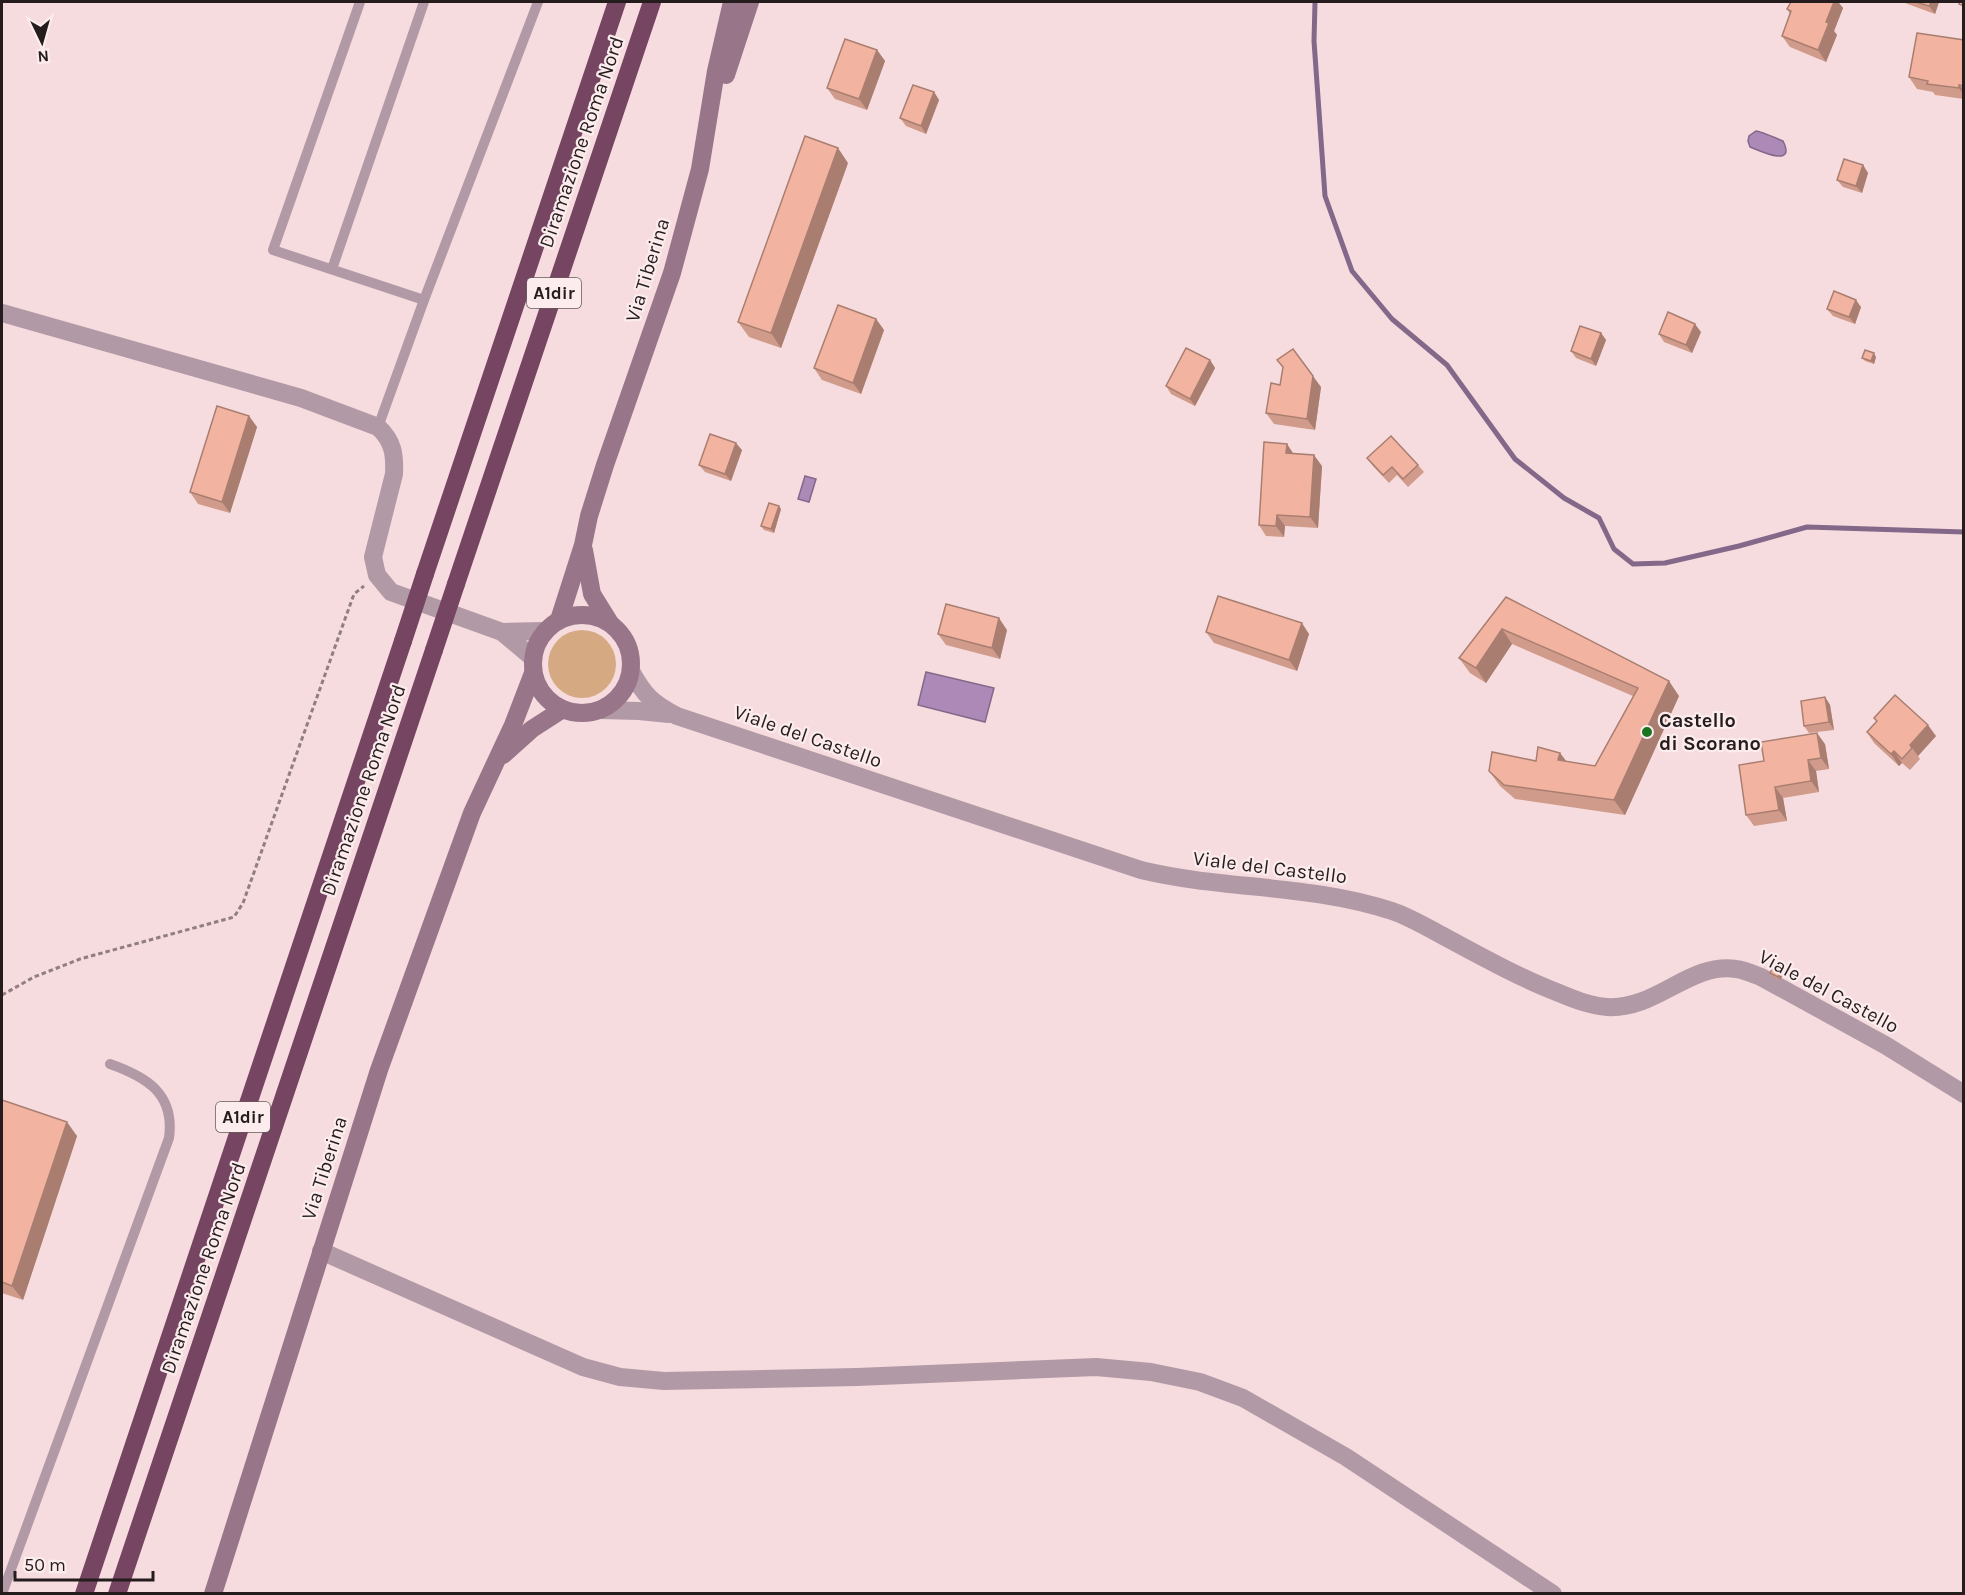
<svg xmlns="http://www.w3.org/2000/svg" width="1965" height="1595" font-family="Karla,sans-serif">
  <rect width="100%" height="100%" fill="#f6dcde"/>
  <!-- green -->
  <circle fill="#d5aa82" cx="582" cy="664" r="34"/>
  <!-- water -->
  <g fill="#ad89b8" stroke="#84688a" stroke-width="1.5">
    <path d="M1756 131C1760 131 1778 139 1783 141 1797 169 1758 150 1750 147L1748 141 1749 136Z"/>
    <polygon points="805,476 816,479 809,502 798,499"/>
    <polygon points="926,672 994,688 985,722 918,705"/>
  </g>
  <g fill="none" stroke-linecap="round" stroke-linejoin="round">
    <!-- stream -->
    <polyline stroke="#84688a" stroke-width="5" points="1315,2 1314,41 1325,196 1352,271 1392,319 1447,365 1515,459 1564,498 1599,518 1614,549 1633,564 1665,563 1739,546 1807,527 1964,532"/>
    <!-- path -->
    <polyline stroke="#907e80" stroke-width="3" stroke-dasharray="4.5 3" stroke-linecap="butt" points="2,995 34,977 80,959 234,917 243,903 354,594 364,586"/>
    <!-- lane -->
    <g stroke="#b299a6" stroke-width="10">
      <polyline points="360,2 273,250 424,300"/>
      <polyline points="332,269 424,2"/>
      <polyline points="378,427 424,300 538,2"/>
      <path d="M2 1594 169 1138C175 1094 147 1077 110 1064"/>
    </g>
    <!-- street -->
    <g stroke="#b299a6" stroke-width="18">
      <path d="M2 313 301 398 378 427C393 441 395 454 394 474L373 557 377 575 391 592 502 632 533 658"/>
      <polyline points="502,632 544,631"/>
      <path d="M631 671C644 695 652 703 677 716L1141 870C1224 890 1311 884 1392 911 1410 917 1428 928 1445 937 1482 957 1520 978 1559 993 1574 999 1590 1006 1607 1007 1657 1010 1689 962 1736 969 1745 970 1753 974 1761 977L1885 1045 1964 1094"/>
      <polyline points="600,710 639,711 669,714"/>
      <polyline points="321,1251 583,1367 620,1377 664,1381 857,1377 1096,1367 1151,1372 1200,1382 1243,1398 1346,1457 1553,1594"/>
    </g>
    <!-- secondary -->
    <g stroke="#997589" stroke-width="18">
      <polyline points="726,75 750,2"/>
      <polyline points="584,550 592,594 610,623"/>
      <circle cx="582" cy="664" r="49"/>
      <polyline points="559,620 583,545 589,516 605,465 672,273 700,169 716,71 732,2"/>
      <polyline points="503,755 532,729 563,709"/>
      <polyline points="213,1594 379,1070 472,813 513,725 533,673"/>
    </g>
    <!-- highway -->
    <g stroke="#764561" stroke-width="18">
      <polyline points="425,574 617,2"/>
      <polyline points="456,584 652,2"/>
      <polyline points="84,1594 403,641"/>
      <polyline points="117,1594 434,650"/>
    </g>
    <!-- highway-bridge -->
    <g stroke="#764561" stroke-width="18">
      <polyline points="403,641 425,574"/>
      <polyline points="434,650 456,584"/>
    </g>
  </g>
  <!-- wall -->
  <g fill="#d09b8a">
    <polygon points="1791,2 1838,2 1843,8 1834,31 1837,35 1826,62 1790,47 1782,36 1790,14 1787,9"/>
    <polygon points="1904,2 1939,2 1935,14 1905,3"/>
    <polygon points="1964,40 1964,99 1935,95 1933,92 1917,89 1909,77"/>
    <polygon points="877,50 885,61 867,110 835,99 827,88"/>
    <polygon points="934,92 939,100 926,134 906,126 900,118"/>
    <polygon points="848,163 781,348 749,337 738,322"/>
    <polygon points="1863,165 1868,173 1862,193 1843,187 1837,180"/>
    <polygon points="1861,307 1855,324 1833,316 1827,309"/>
    <polygon points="876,319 884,330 861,394 822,380 814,368"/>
    <polygon points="1701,332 1692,353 1664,342 1659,334"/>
    <polygon points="1601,333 1606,340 1596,366 1576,358 1571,351"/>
    <polygon points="1876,357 1874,364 1865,361 1862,358"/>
    <polygon points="1210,360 1215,368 1195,406 1171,394 1166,386"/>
    <polygon points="1280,385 1321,387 1315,430 1274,424 1266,413"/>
    <polygon points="249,416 257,427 230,513 198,504 190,492"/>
    <polygon points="1287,444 1293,453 1322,466 1318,528 1285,526 1284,537 1266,536 1259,525"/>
    <polygon points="742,450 731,481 705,472 699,465"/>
    <polygon points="1367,458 1418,465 1424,472 1408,487 1397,475 1389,483 1373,466"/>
    <polygon points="781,509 774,533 764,530 761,526"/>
    <polygon points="1506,597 1679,696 1625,815 1515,799 1500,786 1489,771 1536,761 1560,753 1567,762 1595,766 1633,696 1512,644 1486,683 1470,673 1459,658"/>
    <polygon points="1007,630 1000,659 946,645 938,634"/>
    <polygon points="1206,632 1309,634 1297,671 1214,643"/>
    <polygon points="1825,697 1830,705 1834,730 1809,733 1804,726"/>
    <polygon points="1874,718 1936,736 1918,756 1920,759 1910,770 1902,763 1899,766 1874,743 1867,732 1877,721"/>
    <polygon points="1825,744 1829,769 1816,771 1819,792 1783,798 1787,821 1754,826 1746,815 1764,761"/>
    <polygon points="1782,969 1784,973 1780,980 1773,977 1770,973"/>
    <polygon points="2,1100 77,1136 23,1300 2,1293"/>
  </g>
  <!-- shaded-wall -->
  <g fill="#a97e71">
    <polygon points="1834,2 1838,2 1843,8 1834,31 1837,35 1826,62 1818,50 1826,22"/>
    <polygon points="1931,2 1939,2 1935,14 1929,6"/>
    <polygon points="877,50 885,61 867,110 859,99"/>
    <polygon points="1959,85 1964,91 1964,95 1959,88"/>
    <polygon points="934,92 939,100 926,134 921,126"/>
    <polygon points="838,148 848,163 781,348 771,333"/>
    <polygon points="1863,165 1868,173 1862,193 1856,186"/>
    <polygon points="1856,300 1861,307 1855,324 1849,317"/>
    <polygon points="876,319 884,330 861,394 853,383"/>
    <polygon points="1695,324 1701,332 1692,353 1686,345"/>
    <polygon points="1601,333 1606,340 1596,366 1591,359"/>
    <polygon points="1874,353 1876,357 1874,364 1871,361"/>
    <polygon points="1210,360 1215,368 1195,406 1190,399"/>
    <polygon points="1313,376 1321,387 1315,430 1307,419"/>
    <polygon points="249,416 257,427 230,513 222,502"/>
    <polygon points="736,443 742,450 731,481 725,474"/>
    <polygon points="1287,444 1294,455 1286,453"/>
    <polygon points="1314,455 1322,466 1318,528 1310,517"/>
    <polygon points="779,506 781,509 774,533 771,529"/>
    <polygon points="1277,515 1285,526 1284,537 1276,526"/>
    <polygon points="999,618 1007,630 1000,659 992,648"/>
    <polygon points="1302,623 1309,634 1297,671 1289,660"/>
    <polygon points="1502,629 1512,644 1486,683 1476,668"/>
    <polygon points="1669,681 1679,696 1625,815 1614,800"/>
    <polygon points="1825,697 1830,705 1834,730 1829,722"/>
    <polygon points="1928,725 1936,736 1918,756 1910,745"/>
    <polygon points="1817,733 1825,744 1829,769 1821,758"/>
    <polygon points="1894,751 1902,763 1899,766 1891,754"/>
    <polygon points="1560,753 1571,768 1558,760"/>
    <polygon points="1808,760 1816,771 1819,792 1811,781"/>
    <polygon points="1775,787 1783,798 1787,821 1779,810"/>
    <polygon points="1782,969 1784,973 1780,980 1778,977"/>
    <polygon points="67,1122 77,1136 23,1300 12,1286"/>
  </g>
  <!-- building -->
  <g fill="#f2b4a1" stroke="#a97e71" stroke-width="1.5">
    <polygon points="1791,2 1834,2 1826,22 1829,23 1818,50 1782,36 1791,11 1787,9"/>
    <polygon points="1916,2 1931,2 1929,6"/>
    <polygon points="1960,2 1964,2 1964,6 1959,4"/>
    <polygon points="1917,33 1964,40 1964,86 1959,85 1959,88 1927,84 1928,81 1909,77"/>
    <polygon points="845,39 877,50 859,99 827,88"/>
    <polygon points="913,85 934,92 921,126 900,118"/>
    <polygon points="805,136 838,148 771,333 738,322"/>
    <polygon points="1844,159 1863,165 1856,186 1837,180"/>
    <polygon points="1834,291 1856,300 1849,317 1827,309"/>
    <polygon points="838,305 876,319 853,383 814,368"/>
    <polygon points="1668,312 1695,324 1686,345 1659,334"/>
    <polygon points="1580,326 1601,333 1591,359 1571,351"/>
    <polygon points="1186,348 1210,360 1190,399 1166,386"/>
    <polygon points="1293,349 1313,376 1307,419 1266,413 1271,383 1280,385 1283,367 1277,360"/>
    <polygon points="1865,350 1874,353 1871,361 1862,358"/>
    <polygon points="217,406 249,416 222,502 190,492"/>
    <polygon points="710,434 736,443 725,474 699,465"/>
    <polygon points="1391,436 1418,465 1403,479 1392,467 1383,475 1367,458"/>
    <polygon points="1264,442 1287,444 1286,453 1314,455 1310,517 1277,515 1276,526 1259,525"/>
    <polygon points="769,503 779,506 771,529 761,526"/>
    <polygon points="1218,596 1302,623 1289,660 1206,632"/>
    <polygon points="1506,597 1669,681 1614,800 1504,785 1489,771 1492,752 1536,761 1538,747 1560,753 1558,760 1595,766 1638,688 1502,629 1476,668 1459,658"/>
    <polygon points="946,604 999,618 992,648 938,634"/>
    <polygon points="1895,695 1928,725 1910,745 1912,748 1902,759 1894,751 1891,754 1867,732 1877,721 1874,718"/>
    <polygon points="1825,697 1829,722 1804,726 1801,701"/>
    <polygon points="1817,733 1821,758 1808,760 1811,781 1775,787 1779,810 1746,815 1739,765 1764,761 1761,742"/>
    <polygon points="1774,966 1782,969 1778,977 1770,973"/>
    <polygon points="2,1100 67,1122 12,1286 2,1282"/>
  </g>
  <!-- markers -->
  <circle fill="#1d7420" stroke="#fceced" stroke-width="2" cx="1647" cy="732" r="6"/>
  <g text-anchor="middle" stroke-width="4.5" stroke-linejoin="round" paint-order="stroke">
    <!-- shield labels -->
    <g fill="#fceced" stroke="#665a5b" stroke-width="1.5">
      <rect x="527" y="278" width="54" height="30" rx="4.5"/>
      <rect x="216" y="1102" width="54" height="30" rx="4.5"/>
    </g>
    <g font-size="18" font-weight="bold" fill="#251c1d">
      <text x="554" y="299">A1dir</text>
      <text x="243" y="1123">A1dir</text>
    </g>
    <!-- street labels -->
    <g font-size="20" fill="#251c1d" stroke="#fceced">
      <text transform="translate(581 142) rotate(-71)" y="7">Diramazione Roma Nord</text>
      <text transform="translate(647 270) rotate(-73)" y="7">Via Tiberina</text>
      <text transform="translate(808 736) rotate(19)" y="7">Viale del Castello</text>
      <text transform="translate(363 790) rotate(-71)" y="7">Diramazione Roma Nord</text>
      <text transform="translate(1270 867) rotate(7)" y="7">Viale del Castello</text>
      <text transform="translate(1829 991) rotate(28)" y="7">Viale del Castello</text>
      <text transform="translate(324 1168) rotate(-72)" y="7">Via Tiberina</text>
      <text transform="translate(203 1268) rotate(-71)" y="7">Diramazione Roma Nord</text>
    </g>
    <!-- poi labels -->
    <g font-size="20" font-weight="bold" fill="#251c1d" stroke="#fceced" text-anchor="start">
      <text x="1659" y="727">Castello<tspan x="1659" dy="23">di Scorano</tspan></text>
    </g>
  </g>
  <!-- border -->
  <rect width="1965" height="1595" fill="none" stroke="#251c1d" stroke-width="6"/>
  <!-- north arrow -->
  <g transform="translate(42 42) rotate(175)" stroke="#fceced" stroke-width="4.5" paint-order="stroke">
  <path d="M0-4.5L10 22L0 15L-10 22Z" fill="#251c1d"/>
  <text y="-9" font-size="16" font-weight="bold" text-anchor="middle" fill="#251c1d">N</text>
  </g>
  <!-- scale -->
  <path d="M15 1571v9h138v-9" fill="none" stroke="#251c1d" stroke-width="3"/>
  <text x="24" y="1571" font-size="18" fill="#251c1d" stroke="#fceced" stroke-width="4.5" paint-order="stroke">50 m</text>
</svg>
